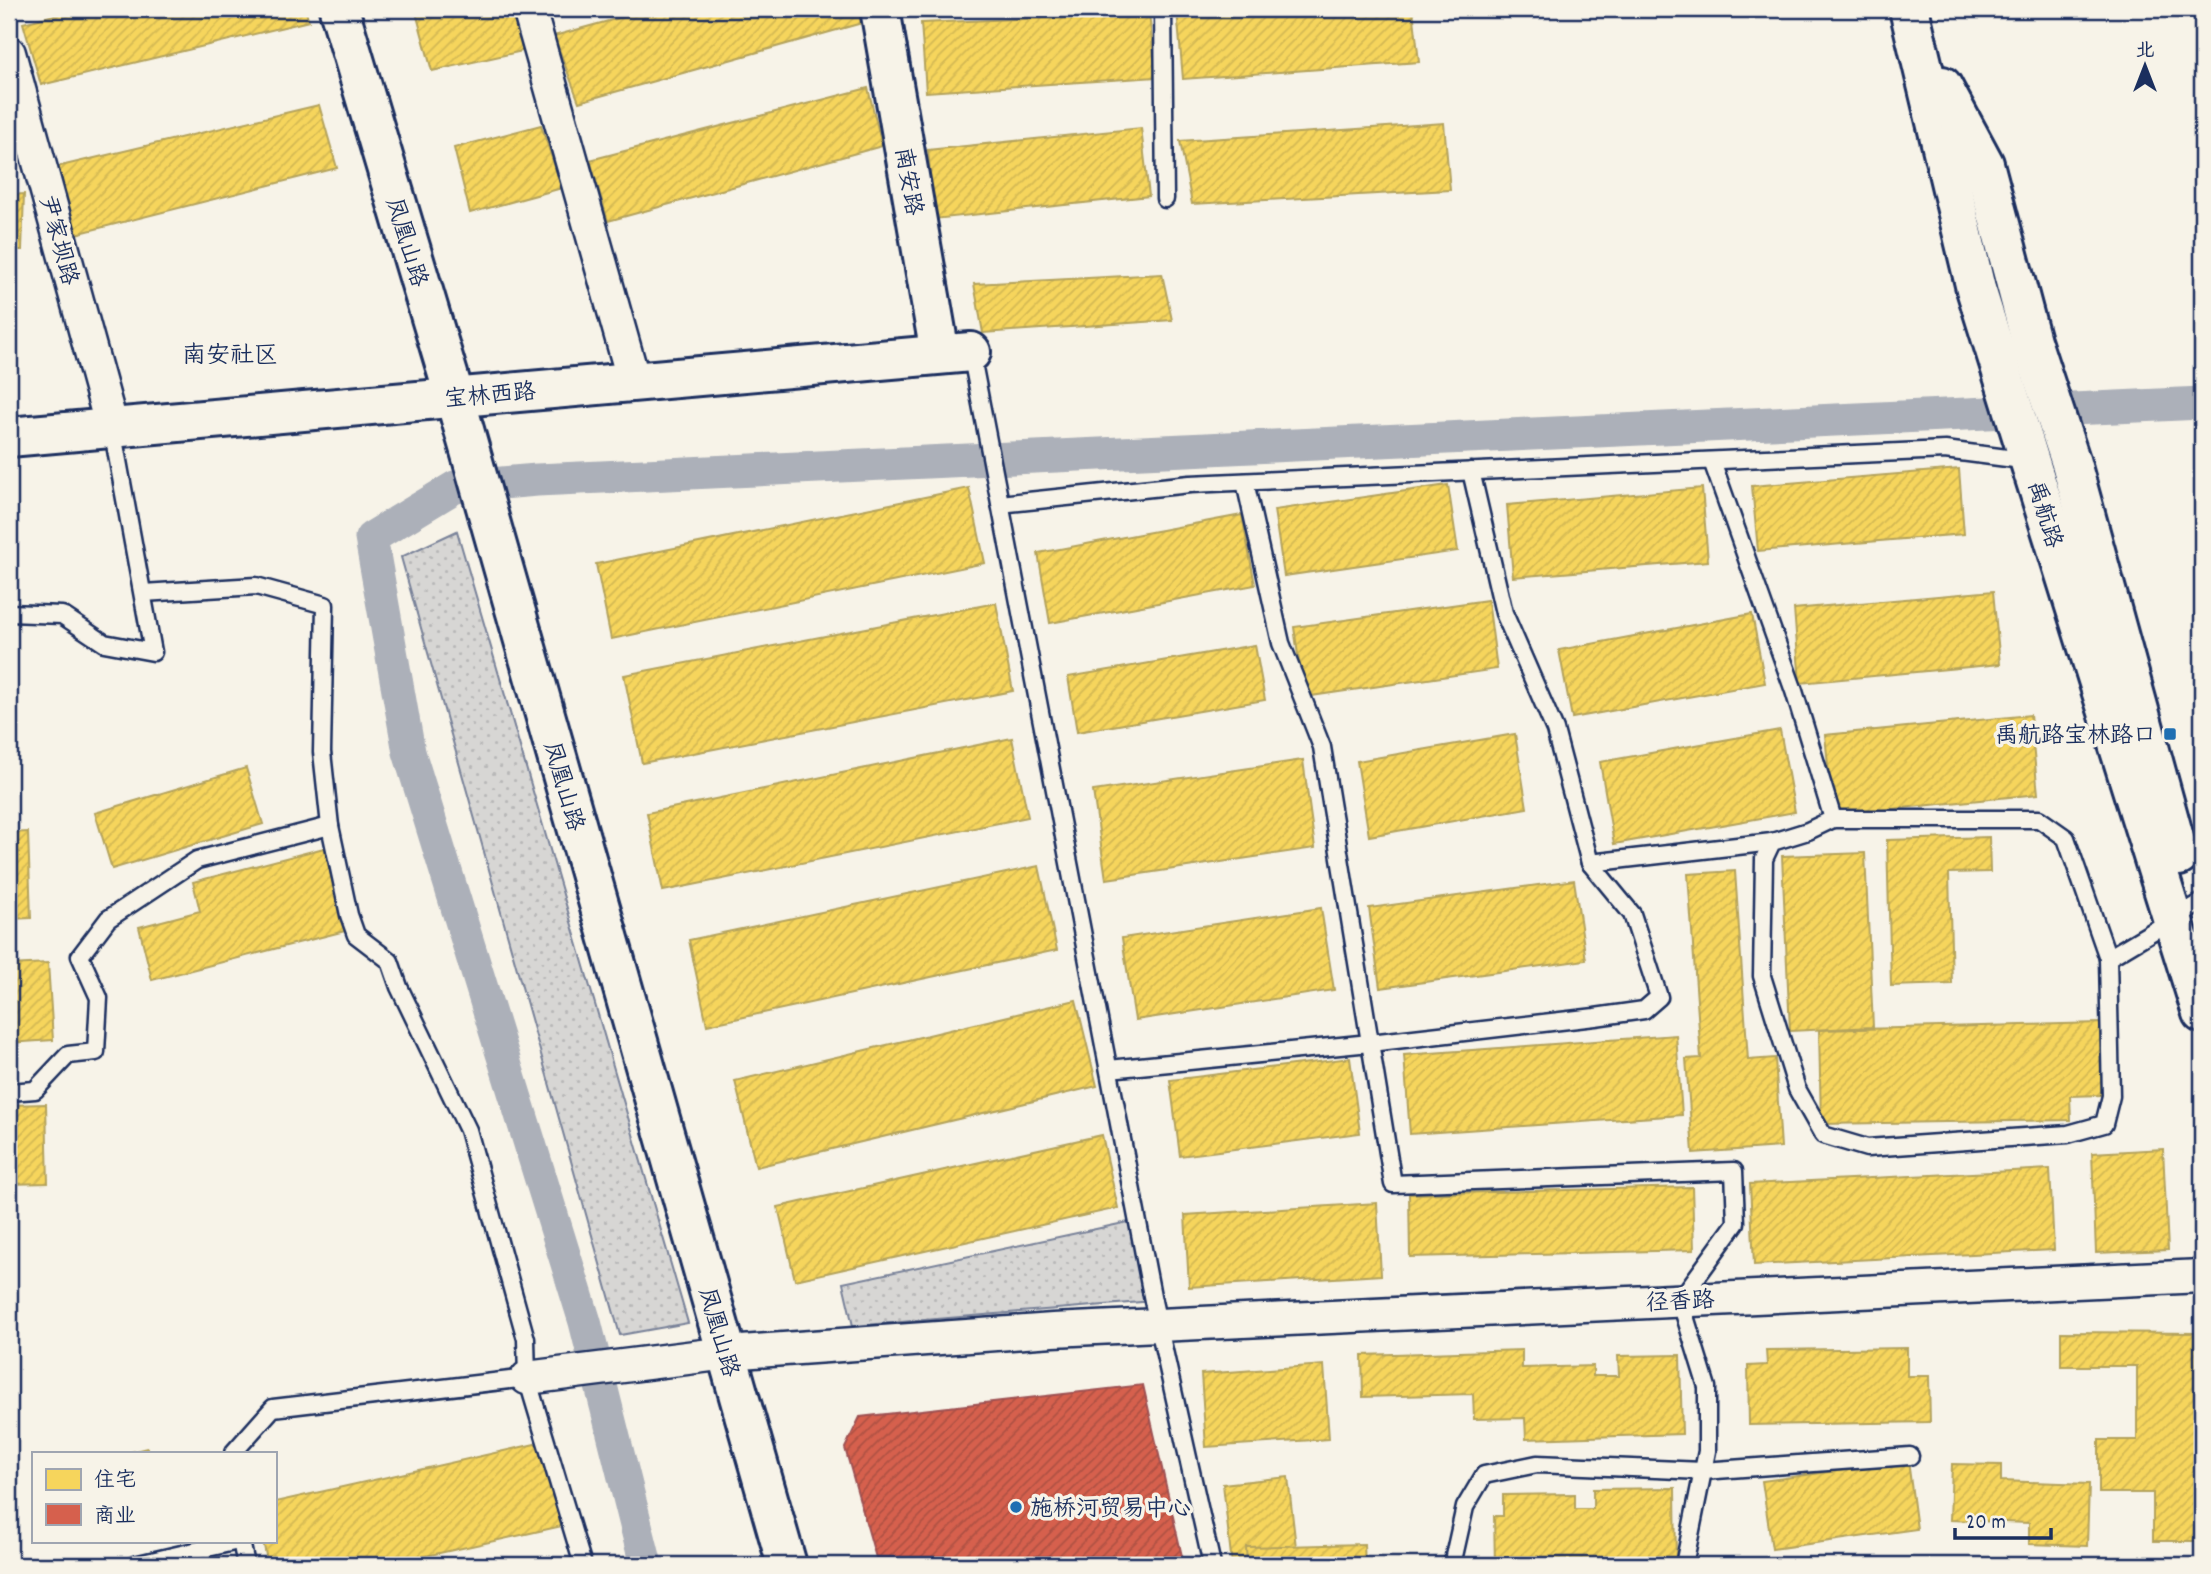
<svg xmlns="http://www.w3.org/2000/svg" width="2211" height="1574" font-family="Dekko,'LXGW WenKai TC',sans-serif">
  <defs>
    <pattern id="grass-dots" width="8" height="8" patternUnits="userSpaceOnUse" patternTransform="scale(1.75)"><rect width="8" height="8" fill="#d7d6d4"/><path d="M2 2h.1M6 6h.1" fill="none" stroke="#b8b8b8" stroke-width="1.8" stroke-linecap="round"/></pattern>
    <pattern id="homes-hatch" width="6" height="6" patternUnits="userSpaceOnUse" patternTransform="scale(1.75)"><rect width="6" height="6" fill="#f6d55c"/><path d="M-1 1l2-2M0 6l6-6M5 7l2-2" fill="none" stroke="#d2b752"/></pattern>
    <pattern id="shops-hatch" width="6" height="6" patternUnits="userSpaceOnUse" patternTransform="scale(1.75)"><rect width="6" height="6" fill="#d6604d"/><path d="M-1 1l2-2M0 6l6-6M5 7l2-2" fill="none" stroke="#ad5043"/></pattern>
  </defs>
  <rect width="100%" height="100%" fill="#f7f3e8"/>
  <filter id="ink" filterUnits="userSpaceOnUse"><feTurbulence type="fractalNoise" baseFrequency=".0143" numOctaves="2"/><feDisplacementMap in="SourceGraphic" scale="14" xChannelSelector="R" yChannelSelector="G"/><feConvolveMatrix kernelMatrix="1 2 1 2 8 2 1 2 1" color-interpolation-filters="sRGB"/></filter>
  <g filter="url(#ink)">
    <!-- grass -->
    <g fill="url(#grass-dots)" stroke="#798299" stroke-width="2">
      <polygon points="457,531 688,1323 620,1335 401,557"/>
      <polygon points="1138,1220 1153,1301 853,1326 843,1283"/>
    </g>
    <!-- homes -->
    <g fill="url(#homes-hatch)" stroke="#b4a35d" stroke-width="2">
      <polygon points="78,9 305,9 309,21 41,85 23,23"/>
      <polygon points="415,9 512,9 527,50 432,71"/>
      <polygon points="652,9 858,9 862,23 579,102 554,36"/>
      <polygon points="1207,9 1413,9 1419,62 1183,79 1177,10"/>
      <polygon points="1149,13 1156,77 926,92 921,23"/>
      <polygon points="868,88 882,146 608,221 590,160"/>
      <polygon points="319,105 337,168 60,238 52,168"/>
      <polygon points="1444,123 1450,190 1192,204 1180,141"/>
      <polygon points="541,125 562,188 470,213 454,148"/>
      <polygon points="1141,128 1149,196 934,219 928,150"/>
      <polygon points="24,194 22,250 9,250 9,195"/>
      <polygon points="1162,274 1172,320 983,333 974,284"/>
      <polygon points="1959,469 1964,534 1758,551 1752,486"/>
      <polygon points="1448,485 1458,551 1284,576 1274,510"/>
      <polygon points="969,488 985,563 611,639 596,564"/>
      <polygon points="1702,488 1708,561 1513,577 1507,505"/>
      <polygon points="1242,515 1255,585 1050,623 1038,553"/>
      <polygon points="1993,591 2000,664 1800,683 1794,609"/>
      <polygon points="1488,600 1497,669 1304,697 1294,627"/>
      <polygon points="996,603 1013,691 642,763 624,675"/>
      <polygon points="1752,614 1765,683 1572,718 1559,650"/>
      <polygon points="1255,645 1265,700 1077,732 1068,677"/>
      <polygon points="2030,715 2038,794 1833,815 1825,735"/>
      <polygon points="1780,730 1795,812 1614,844 1600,762"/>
      <polygon points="1515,734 1527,808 1369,836 1357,761"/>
      <polygon points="1012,738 1028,817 663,891 647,813"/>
      <polygon points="1303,760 1315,848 1106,879 1093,791"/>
      <polygon points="246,768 263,824 112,869 95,813"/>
      <polygon points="28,832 31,918 9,919 9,833"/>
      <polygon points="1989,837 1990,872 1949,873 1952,984 1891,986 1887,840"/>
      <polygon points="324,848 345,931 152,980 139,927 200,911 193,882"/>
      <polygon points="1865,853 1873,1027 1790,1031 1782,856"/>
      <polygon points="1039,866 1057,950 707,1025 689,940"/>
      <polygon points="1735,871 1748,1060 1775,1058 1781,1147 1693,1153 1686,1059 1701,1058 1688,874"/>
      <polygon points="1574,880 1586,960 1380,988 1369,908"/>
      <polygon points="1321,908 1334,990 1135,1020 1122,938"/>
      <polygon points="48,963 53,1040 9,1043 9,965"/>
      <polygon points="1076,1000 1097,1086 756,1167 735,1081"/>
      <polygon points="2101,1023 2102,1095 2070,1096 2071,1120 1821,1124 1819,1030"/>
      <polygon points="1676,1035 1682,1115 1410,1134 1404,1055"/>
      <polygon points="1350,1058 1360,1133 1180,1156 1170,1080"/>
      <polygon points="46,1104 48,1183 9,1184 9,1105"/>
      <polygon points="1102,1135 1118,1208 795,1280 778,1207"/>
      <polygon points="2163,1149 2168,1250 2096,1253 2092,1153"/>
      <polygon points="2050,1169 2054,1250 1754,1265 1750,1184"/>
      <polygon points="1692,1187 1694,1250 1410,1257 1409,1194"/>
      <polygon points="1377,1203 1381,1275 1189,1287 1185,1215"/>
      <polygon points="2061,1332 2202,1333 2202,1541 2153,1541 2153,1493 2099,1493 2099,1440 2137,1440 2137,1366 2061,1366"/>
      <polygon points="1907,1348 1907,1376 1929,1376 1930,1422 1749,1425 1748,1366 1767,1365 1766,1350"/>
      <polygon points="1522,1350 1522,1368 1593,1366 1593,1376 1619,1376 1618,1356 1680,1355 1682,1434 1526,1439 1525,1418 1474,1419 1473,1394 1363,1397 1362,1355"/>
      <polygon points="1324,1365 1329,1439 1206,1447 1201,1374"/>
      <polygon points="544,1442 562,1526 385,1565 268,1565 263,1541 275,1541 275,1502"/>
      <polygon points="147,1448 148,1453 127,1453"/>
      <polygon points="1908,1461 1917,1529 1772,1549 1762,1481"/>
      <polygon points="1952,1464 2001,1465 2001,1481 2089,1484 2087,1546 2029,1544 2029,1523 1950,1520"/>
      <polygon points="1288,1477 1298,1565 1232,1565 1223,1484"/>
      <polygon points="1675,1488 1676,1565 1495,1565 1494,1516 1503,1516 1503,1495 1575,1494 1575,1509 1593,1509 1593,1489"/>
      <polygon points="1364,1544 1365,1565 1247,1565 1246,1547"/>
    </g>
    <!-- shops -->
    <polygon fill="url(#shops-hatch)" stroke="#9e5152" stroke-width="2" points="1143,1385 1184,1565 878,1565 845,1448 860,1417"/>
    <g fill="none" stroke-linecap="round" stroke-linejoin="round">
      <!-- canal -->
      <polyline stroke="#acb0b9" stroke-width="33" points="646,1565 585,1322 409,752 371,538 455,487 537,480 2202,403"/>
      <!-- service casing -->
      <g stroke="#1b2f5e" stroke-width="21">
        <g id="service">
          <polyline points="1163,9 1165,199"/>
          <polyline points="971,352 1153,1301 1212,1565"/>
          <polyline points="1712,461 1794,691 1833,819 1808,831 1772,842 1764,859 1762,976 1797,1089 1823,1135 1867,1148 2068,1134 2104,1124 2111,1096 2108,958 2202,902"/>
          <polyline points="1245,482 1281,643 1322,747 1393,1184 1734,1171 1736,1223 1680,1300 1707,1387 1707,1451 1684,1565"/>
          <polyline points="1000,504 1190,484 1945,450 2030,461"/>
          <polyline points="143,593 256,586 325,605 322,752 330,826 349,915 356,935 390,961 399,987 468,1130 526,1339 527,1378 583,1565"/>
          <polyline points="9,613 62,615 104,643 153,652 112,428"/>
          <polyline points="1833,819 2039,819 2066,838 2108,958"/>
          <polyline points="1590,863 1772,842"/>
          <polyline points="1109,1069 1370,1043 1595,1017 1644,1010 1659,997 1632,914 1590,863 1555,730 1504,613 1471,471"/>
          <polyline points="9,1092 35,1090 68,1055 96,1052 99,998 80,956 108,919 197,860 330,826"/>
          <polyline points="233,1453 273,1408 527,1378"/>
          <polyline points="241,1541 246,1565"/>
          <polyline points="134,1565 238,1541"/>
          <polyline points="1452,1565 1465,1507 1484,1475 1537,1464 1703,1471 1910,1456"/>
        </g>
      </g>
      <!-- minor casing -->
      <g stroke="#1b2f5e" stroke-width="37">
        <g id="minor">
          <polyline points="529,9 634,382"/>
          <polyline points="9,53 112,428"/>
          <polyline points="527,1378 727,1353 1053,1330 2202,1276"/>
        </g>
      </g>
      <!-- tertiary casing -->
      <g stroke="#1b2f5e" stroke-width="44">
        <g id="tertiary">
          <polyline points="339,9 455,398 787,1565"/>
          <polyline points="880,9 940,354"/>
          <polyline points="9,437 971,352"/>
        </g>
      </g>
      <!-- secondary casing -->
      <g stroke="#1b2f5e" stroke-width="44">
        <g id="secondary">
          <polyline points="1909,9 1976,289 2202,1013"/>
          <polyline points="1942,86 1984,164 2031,341 2071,463 2179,856"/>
        </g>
      </g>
      <!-- service -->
      <use href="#service" stroke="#f7f3e8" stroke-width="16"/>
      <!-- minor -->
      <use href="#minor" stroke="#f7f3e8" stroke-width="32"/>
      <!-- tertiary -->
      <use href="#tertiary" stroke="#f7f3e8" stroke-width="38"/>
      <!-- secondary -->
      <use href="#secondary" stroke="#f7f3e8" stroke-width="38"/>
    </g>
  </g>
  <!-- markers -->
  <g fill="#1f6fb2" stroke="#f7f3e8" stroke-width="2.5">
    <rect x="2163" y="727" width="14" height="14" rx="3.5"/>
    <circle cx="1016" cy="1507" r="7"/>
  </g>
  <g text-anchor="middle" stroke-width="7" stroke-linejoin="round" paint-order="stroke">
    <!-- street labels -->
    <g font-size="23" fill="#1b2f5e" stroke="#f7f3e8">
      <text transform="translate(910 181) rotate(80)" y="8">南安路</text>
      <text transform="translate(60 240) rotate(75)" y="8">尹家坝路</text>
      <text transform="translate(408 242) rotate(73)" y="8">凤凰山路</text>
      <text transform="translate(490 394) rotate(-5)" y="8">宝林西路</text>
      <text transform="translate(2046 514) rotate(73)" y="8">禹航路</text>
      <text transform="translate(565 786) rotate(74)" y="8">凤凰山路</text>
      <text transform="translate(1680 1300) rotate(-3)" y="8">径香路</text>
      <text transform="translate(720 1332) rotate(74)" y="8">凤凰山路</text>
    </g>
    <!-- poi labels -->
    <g font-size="23" fill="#1b2f5e" stroke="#f7f3e8" text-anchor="end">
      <text x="2156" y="742">禹航路宝林路口</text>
      <text x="1030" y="1515" text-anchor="start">施桥河贸易中心</text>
    </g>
    <!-- neighbourhood labels -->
    <g font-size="24" fill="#1b2f5e" stroke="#f7f3e8">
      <text x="230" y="362">南安社区</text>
    </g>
  </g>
  <!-- margin -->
  <rect width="2211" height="1574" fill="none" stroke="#f7f3e8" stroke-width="35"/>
  <rect x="18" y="18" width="2176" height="1539" fill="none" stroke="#1b2f5e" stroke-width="2.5" filter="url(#ink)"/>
  <!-- legend -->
  <rect x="32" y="1452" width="245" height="91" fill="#f7f3e8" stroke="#9fa5b1" stroke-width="2"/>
  <rect x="46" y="1469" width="35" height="21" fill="#f6d55c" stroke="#9fa5b1" stroke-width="2"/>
  <text x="94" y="1486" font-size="21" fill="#1b2f5e">住宅</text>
  <rect x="46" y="1504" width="35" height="21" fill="#d6604d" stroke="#9fa5b1" stroke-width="2"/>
  <text x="94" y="1522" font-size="21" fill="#1b2f5e">商业</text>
  <!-- north arrow -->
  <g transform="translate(2145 66)" stroke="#f7f3e8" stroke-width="5" paint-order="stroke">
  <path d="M0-5L12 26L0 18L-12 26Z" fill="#1b2f5e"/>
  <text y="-10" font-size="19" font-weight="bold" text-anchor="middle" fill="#1b2f5e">北</text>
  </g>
  <!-- scale -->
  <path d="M1955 1528v10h96v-10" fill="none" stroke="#1b2f5e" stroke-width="3.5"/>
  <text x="1966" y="1528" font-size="21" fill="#1b2f5e" stroke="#f7f3e8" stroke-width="5" paint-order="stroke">20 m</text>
</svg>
